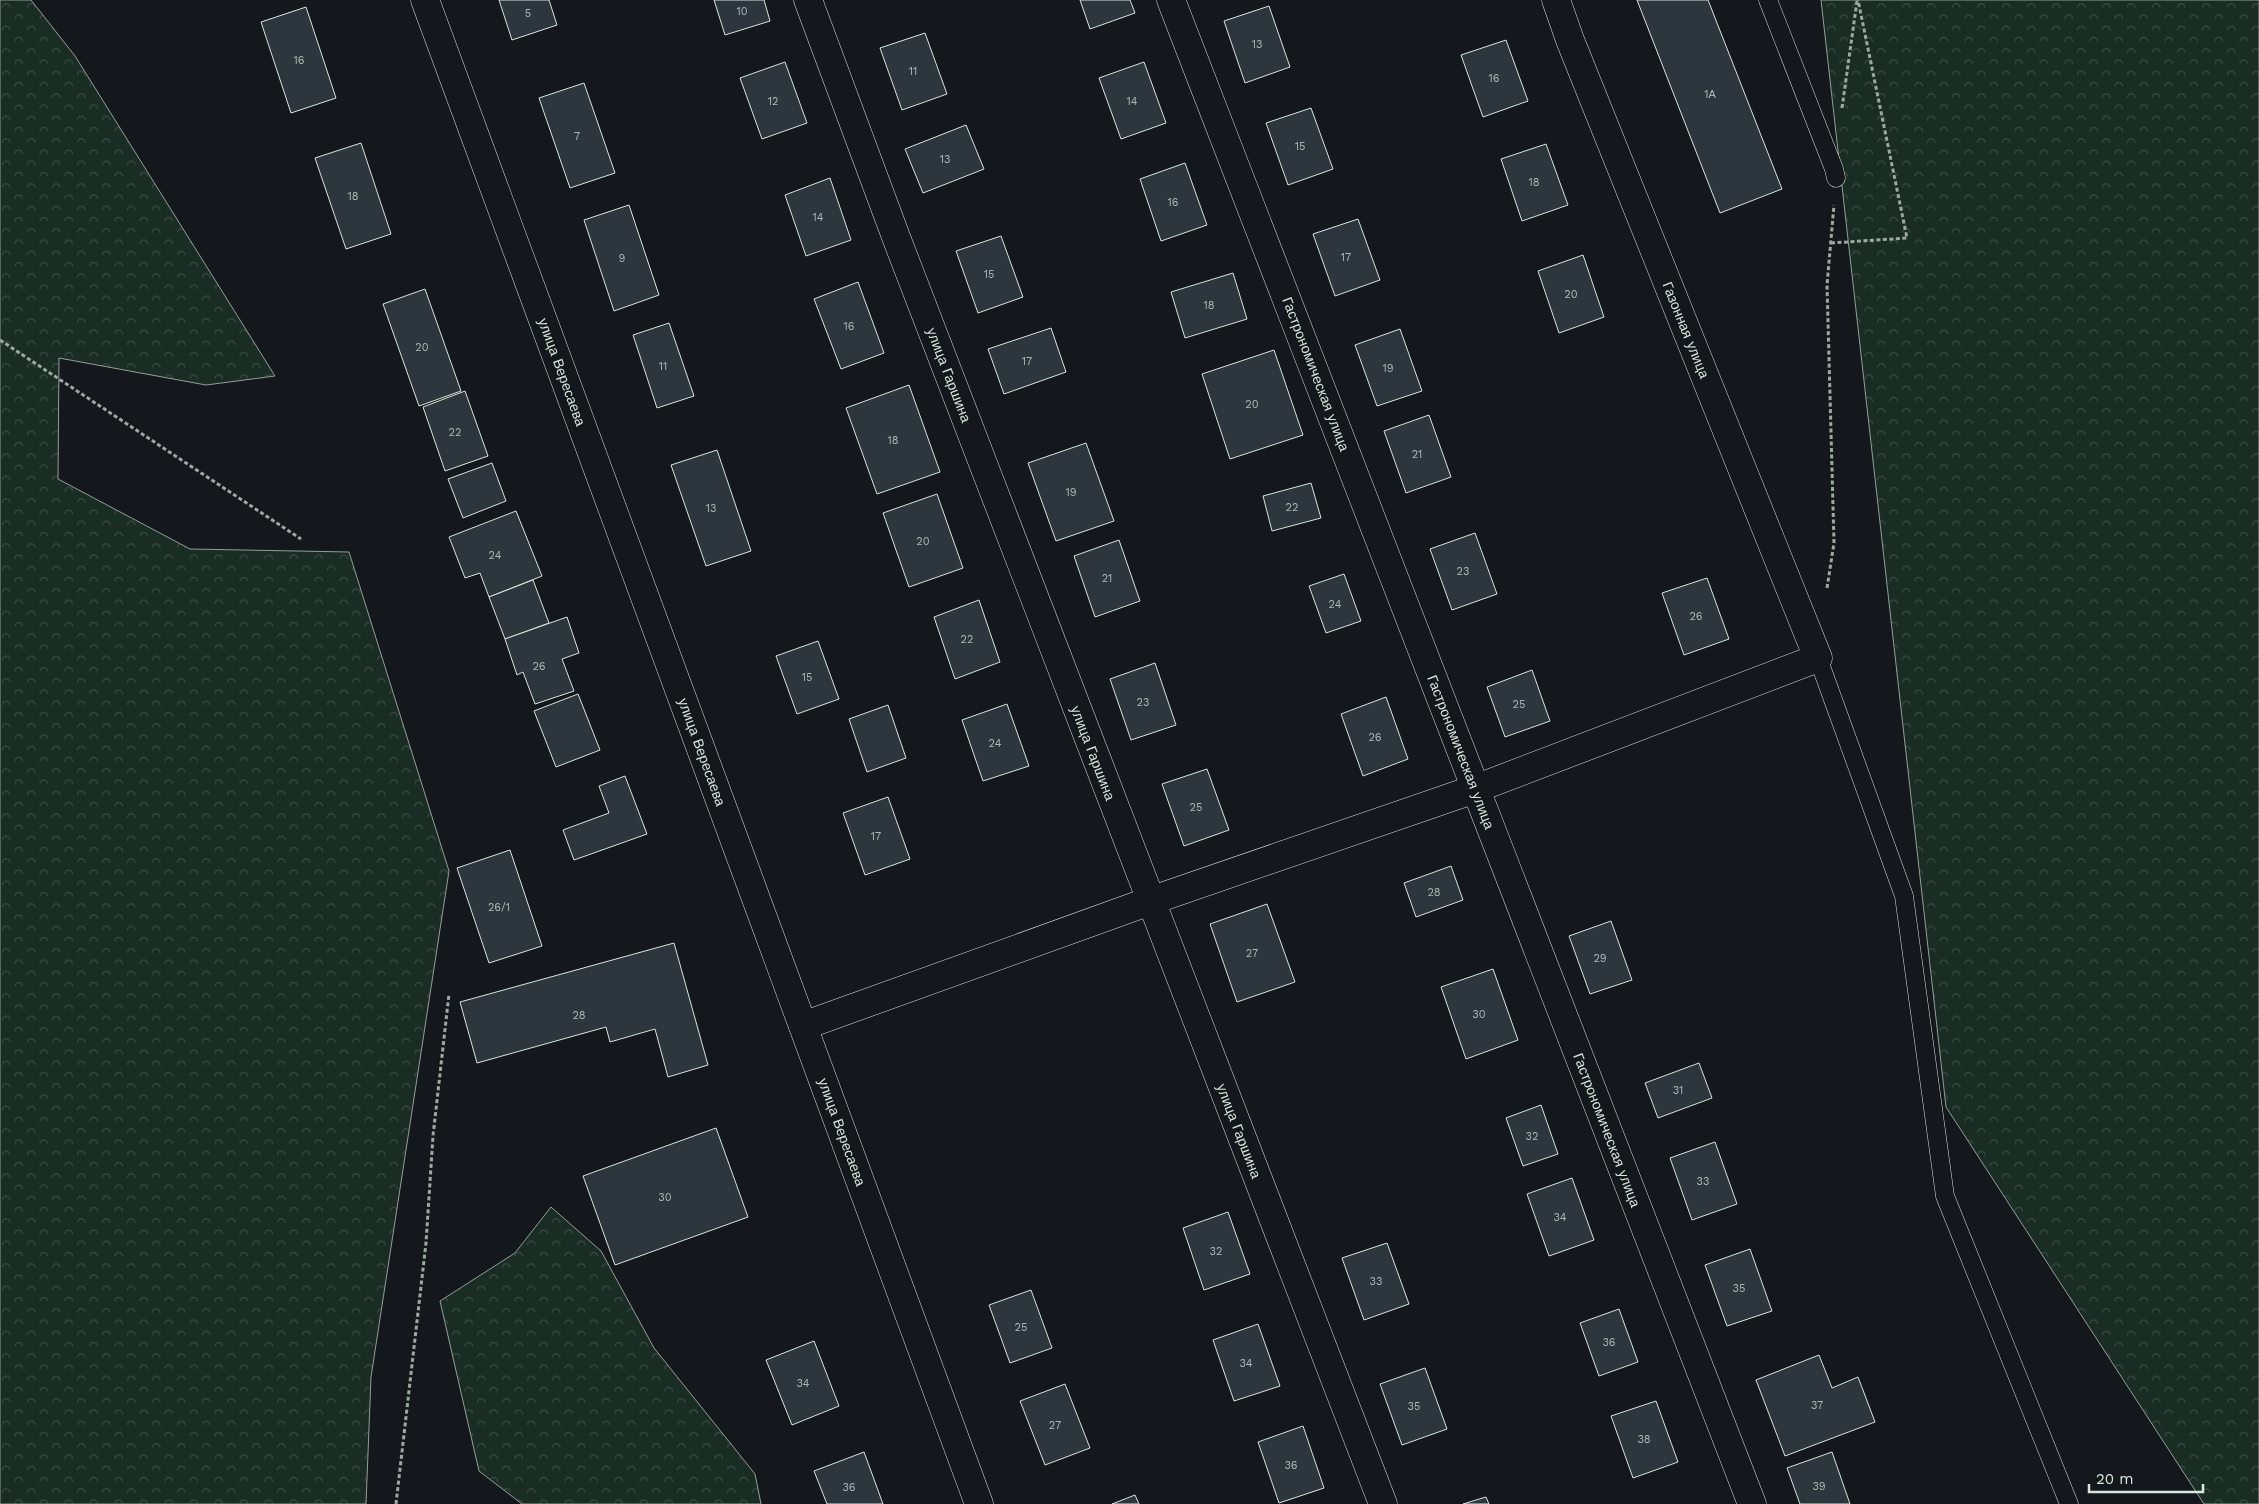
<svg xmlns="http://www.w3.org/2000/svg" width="2259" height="1504" font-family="'Work Sans',sans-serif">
  <defs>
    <pattern id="forest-crowns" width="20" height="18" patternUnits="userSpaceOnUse" patternTransform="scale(1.25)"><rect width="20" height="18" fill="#1a2d24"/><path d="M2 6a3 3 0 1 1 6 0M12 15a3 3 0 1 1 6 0" fill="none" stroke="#3b4b43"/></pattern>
  </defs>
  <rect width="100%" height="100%" fill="#14181c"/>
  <!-- forest -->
  <g fill="url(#forest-crowns)" stroke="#939e99">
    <polygon points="0,0 31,0 75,56 275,376 206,385 59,358 58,479 190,549 349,552 449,871 371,1377 366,1504 0,1504"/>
    <polygon points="1821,0 2259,0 2259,1504 2204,1504 1946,1107"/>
    <polygon points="551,1207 601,1251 654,1348 755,1474 761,1504 522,1504 479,1471 440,1301 515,1253"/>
  </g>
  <!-- building -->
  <g fill="#2c363c" stroke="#d8e6dc">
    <polygon points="499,0 549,0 557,25 512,40"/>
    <polygon points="714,0 764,0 770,21 725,35"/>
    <polygon points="1080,0 1130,0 1135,13 1090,29"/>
    <polygon points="1637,0 1708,0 1782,189 1720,213"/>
    <polygon points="1269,6 1290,67 1245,83 1224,21"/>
    <polygon points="306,7 336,98 291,113 261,22"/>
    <polygon points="925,33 947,94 902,110 880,48"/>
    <polygon points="1506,40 1528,101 1483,117 1461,55"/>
    <polygon points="785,62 807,123 762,139 740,78"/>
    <polygon points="1144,62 1166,123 1121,139 1099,78"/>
    <polygon points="584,83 615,173 570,188 539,98"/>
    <polygon points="1311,108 1333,169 1288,185 1266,123"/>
    <polygon points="966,125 984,169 923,193 905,149"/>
    <polygon points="361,143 391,234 346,249 315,158"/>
    <polygon points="1546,144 1568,205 1522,221 1501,159"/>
    <polygon points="1185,163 1207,225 1161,241 1140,179"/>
    <polygon points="830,178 851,240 806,256 785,195"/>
    <polygon points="629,205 659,295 614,311 584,220"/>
    <polygon points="1358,219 1380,280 1335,296 1313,234"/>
    <polygon points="1001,236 1023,297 978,313 956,251"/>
    <polygon points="1583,255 1604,317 1559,333 1538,271"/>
    <polygon points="1233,273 1247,319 1185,338 1171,292"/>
    <polygon points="858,282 884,353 841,369 814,299"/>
    <polygon points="425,289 461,391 419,406 383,304"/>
    <polygon points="669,323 694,396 657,408 633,335"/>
    <polygon points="1051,328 1066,372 1004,394 988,349"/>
    <polygon points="1400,329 1422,391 1377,406 1355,345"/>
    <polygon points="1274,350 1303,435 1230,459 1202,374"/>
    <polygon points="909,385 940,472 877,494 846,408"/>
    <polygon points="465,391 488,456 445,471 423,407"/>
    <polygon points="1429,415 1451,477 1406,493 1384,431"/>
    <polygon points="1086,443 1114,521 1056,541 1028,463"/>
    <polygon points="717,450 751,551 706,566 671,465"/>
    <polygon points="492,463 506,501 463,518 448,479"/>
    <polygon points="1311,483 1321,518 1272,531 1263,496"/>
    <polygon points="937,494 963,568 909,587 883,513"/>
    <polygon points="516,511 542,576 489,597 480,573 465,578 449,537"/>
    <polygon points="1475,533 1497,594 1452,610 1430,549"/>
    <polygon points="1119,540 1140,601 1095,617 1074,556"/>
    <polygon points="1344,574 1361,621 1326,633 1309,586"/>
    <polygon points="1707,578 1729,639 1684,655 1662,593"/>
    <polygon points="533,580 549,623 505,639 489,597"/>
    <polygon points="979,600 1000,662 955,679 934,617"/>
    <polygon points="567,617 579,653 562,659 574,691 535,704 523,672 517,675 505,639"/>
    <polygon points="818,641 839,699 797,714 776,656"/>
    <polygon points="1155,663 1176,725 1131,740 1110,679"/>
    <polygon points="1532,670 1550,721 1505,737 1487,687"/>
    <polygon points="578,694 600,750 556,767 534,711"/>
    <polygon points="1386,697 1408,759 1363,776 1341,714"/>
    <polygon points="1007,704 1029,766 983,781 962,720"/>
    <polygon points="888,705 906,758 867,772 849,719"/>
    <polygon points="1207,769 1229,830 1184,846 1162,784"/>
    <polygon points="625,776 647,834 574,860 563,830 609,813 599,786"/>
    <polygon points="888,797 910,859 865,875 843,813"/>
    <polygon points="510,850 542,946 489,963 457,868"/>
    <polygon points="1451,866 1463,900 1416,917 1404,883"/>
    <polygon points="1267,904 1295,982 1237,1002 1210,924"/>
    <polygon points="1611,921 1632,980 1590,994 1569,936"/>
    <polygon points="674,943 708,1065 668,1077 655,1029 610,1042 606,1027 477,1063 460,1002"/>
    <polygon points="1493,969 1518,1040 1466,1059 1441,987"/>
    <polygon points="1699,1063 1712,1098 1658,1118 1645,1083"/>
    <polygon points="1541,1105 1558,1154 1523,1166 1506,1118"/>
    <polygon points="716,1128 748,1217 615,1265 583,1176"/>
    <polygon points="1715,1142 1737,1204 1692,1220 1670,1158"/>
    <polygon points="1572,1178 1594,1240 1549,1256 1527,1194"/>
    <polygon points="1228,1212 1250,1274 1204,1290 1183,1228"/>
    <polygon points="1387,1243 1409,1304 1364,1320 1342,1258"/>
    <polygon points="1750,1249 1772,1311 1727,1326 1705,1265"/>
    <polygon points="1031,1290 1052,1348 1010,1363 989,1305"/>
    <polygon points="1619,1309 1638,1362 1599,1376 1580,1323"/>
    <polygon points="1258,1324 1280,1386 1234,1401 1213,1340"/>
    <polygon points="814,1341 839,1406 792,1425 766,1360"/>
    <polygon points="1819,1355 1832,1388 1858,1377 1875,1422 1785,1456 1756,1380"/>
    <polygon points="1425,1368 1447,1429 1402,1445 1380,1384"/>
    <polygon points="1065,1384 1090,1448 1045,1465 1020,1401"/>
    <polygon points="1656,1401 1678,1462 1633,1478 1611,1416"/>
    <polygon points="1303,1426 1324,1488 1279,1503 1258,1442"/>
    <polygon points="864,1452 883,1504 827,1504 814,1471"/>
    <polygon points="1832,1452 1850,1504 1800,1504 1787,1468"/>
    <polygon points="1135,1495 1139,1504 1112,1504"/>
    <polygon points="1486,1497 1489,1504 1463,1504"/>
  </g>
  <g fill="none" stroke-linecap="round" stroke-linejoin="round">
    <!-- service casing -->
    <g stroke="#d8e6dc" stroke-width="19">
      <g id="service">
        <polyline points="1768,0 1834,169 1836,178"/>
        <polyline points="1818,658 1904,896 1945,1196 2069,1504"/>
      </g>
    </g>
    <!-- minor casing -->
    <g stroke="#d8e6dc" stroke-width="29">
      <g id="minor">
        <polyline points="808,0 896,237 1383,1504"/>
        <polyline points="1171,0 1752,1504"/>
        <polyline points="803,1026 1150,901 1475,789 1818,658 1570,40 1556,0"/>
      </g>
    </g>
    <!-- tertiary casing -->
    <g stroke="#d8e6dc" stroke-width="29">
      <polyline id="tertiary" points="425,0 979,1504"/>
    </g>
    <!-- path -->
    <g stroke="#9da8a2" stroke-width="3" stroke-dasharray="4 2.5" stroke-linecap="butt">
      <polyline points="1842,108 1857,1"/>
      <polyline points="1831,243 1907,238 1858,0"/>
      <polyline points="0,340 301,539"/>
      <polyline points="1827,588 1834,543 1827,285 1834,205"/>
      <polyline points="396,1504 426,1243 433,1136 449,994"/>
    </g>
    <!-- service -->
    <use href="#service" stroke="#14181c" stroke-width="18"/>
    <!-- minor -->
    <use href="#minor" stroke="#14181c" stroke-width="28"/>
    <!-- tertiary -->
    <use href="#tertiary" stroke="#14181c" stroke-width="28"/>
  </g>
  <g text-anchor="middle" stroke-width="4" stroke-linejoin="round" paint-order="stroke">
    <!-- number labels -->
    <g font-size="11" fill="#adbab4">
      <text x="742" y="15">10</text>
      <text x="528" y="17">5</text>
      <text x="1257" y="48">13</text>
      <text x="299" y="64">16</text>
      <text x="913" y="75">11</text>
      <text x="1494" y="82">16</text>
      <text x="1710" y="98">1А</text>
      <text x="773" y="105">12</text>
      <text x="1132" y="105">14</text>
      <text x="577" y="140">7</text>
      <text x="1300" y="150">15</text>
      <text x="945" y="163">13</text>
      <text x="1534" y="186">18</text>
      <text x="353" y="200">18</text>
      <text x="1173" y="206">16</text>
      <text x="818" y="221">14</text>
      <text x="1346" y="261">17</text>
      <text x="622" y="262">9</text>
      <text x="989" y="278">15</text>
      <text x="1571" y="298">20</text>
      <text x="1209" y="309">18</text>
      <text x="849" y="330">16</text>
      <text x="422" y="351">20</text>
      <text x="1027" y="365">17</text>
      <text x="663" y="370">11</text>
      <text x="1388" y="372">19</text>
      <text x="1252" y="408">20</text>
      <text x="455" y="436">22</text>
      <text x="893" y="444">18</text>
      <text x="1417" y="458">21</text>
      <text x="1071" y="496">19</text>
      <text x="1292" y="511">22</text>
      <text x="711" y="512">13</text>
      <text x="923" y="545">20</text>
      <text x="495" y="559">24</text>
      <text x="1463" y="575">23</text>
      <text x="1107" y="582">21</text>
      <text x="1335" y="608">24</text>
      <text x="1696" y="620">26</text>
      <text x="967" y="643">22</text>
      <text x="539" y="670">26</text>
      <text x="807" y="681">15</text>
      <text x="1143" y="706">23</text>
      <text x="1519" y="708">25</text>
      <text x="1375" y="741">26</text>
      <text x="995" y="747">24</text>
      <text x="1196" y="811">25</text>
      <text x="876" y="840">17</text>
      <text x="1434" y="896">28</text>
      <text x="499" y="911">26/1</text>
      <text x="1252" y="957">27</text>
      <text x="1600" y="962">29</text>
      <text x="1479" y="1018">30</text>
      <text x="579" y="1019">28</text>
      <text x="1678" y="1094">31</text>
      <text x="1532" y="1140">32</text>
      <text x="1703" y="1185">33</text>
      <text x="665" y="1201">30</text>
      <text x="1560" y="1221">34</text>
      <text x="1216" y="1255">32</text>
      <text x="1376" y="1285">33</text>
      <text x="1739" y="1292">35</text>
      <text x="1021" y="1331">25</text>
      <text x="1609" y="1346">36</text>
      <text x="1246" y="1367">34</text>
      <text x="803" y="1387">34</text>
      <text x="1817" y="1409">37</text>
      <text x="1414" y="1410">35</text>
      <text x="1055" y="1429">27</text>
      <text x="1644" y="1443">38</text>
      <text x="1291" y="1469">36</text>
      <text x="1819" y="1490">39</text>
      <text x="849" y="1491">36</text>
    </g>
    <!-- street labels -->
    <g font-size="14" fill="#d8e6dc" stroke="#14181c">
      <text transform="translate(1686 330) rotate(68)" y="5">Газонная улица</text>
      <text transform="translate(562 372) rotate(70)" y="5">улица Вересаева</text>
      <text transform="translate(1316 374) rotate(69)" y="5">Гастрономическая улица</text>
      <text transform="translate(949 375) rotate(69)" y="5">улица Гаршина</text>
      <text transform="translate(702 752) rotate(70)" y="5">улица Вересаева</text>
      <text transform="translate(1461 752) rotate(69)" y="5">Гастрономическая улица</text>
      <text transform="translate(1093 753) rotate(69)" y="5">улица Гаршина</text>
      <text transform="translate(1607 1130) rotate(69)" y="5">Гастрономическая улица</text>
      <text transform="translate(1239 1131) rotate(69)" y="5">улица Гаршина</text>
      <text transform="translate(842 1132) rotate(70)" y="5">улица Вересаева</text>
    </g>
  </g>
  <!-- scale -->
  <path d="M2089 1484v8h114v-8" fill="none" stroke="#d8e6dc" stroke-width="2.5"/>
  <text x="2096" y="1484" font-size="15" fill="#d8e6dc" stroke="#14181c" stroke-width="4" paint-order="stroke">20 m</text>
</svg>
